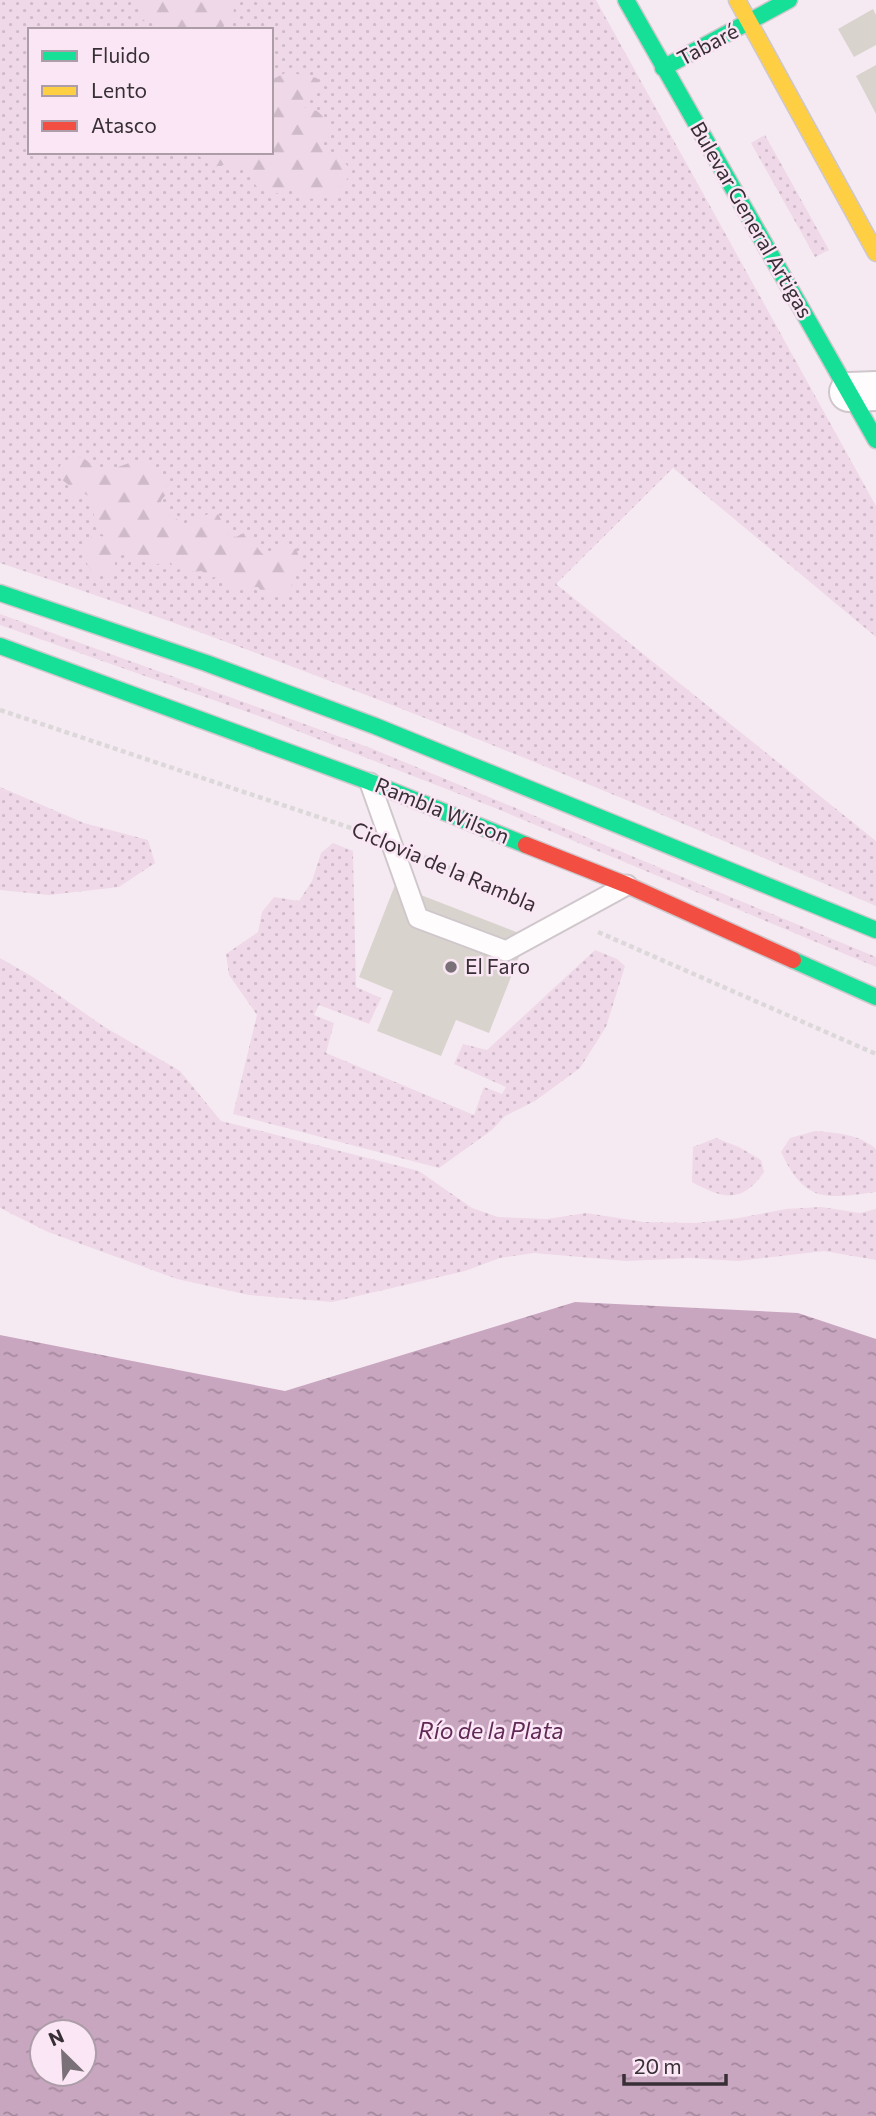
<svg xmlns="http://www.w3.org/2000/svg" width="876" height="2116" font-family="Commissioner,sans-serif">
  <defs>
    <pattern id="green-dots" width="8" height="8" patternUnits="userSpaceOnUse" patternTransform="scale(1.75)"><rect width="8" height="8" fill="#efd8e8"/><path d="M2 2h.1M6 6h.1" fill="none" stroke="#cebac8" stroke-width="1.8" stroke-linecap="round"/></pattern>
    <pattern id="forest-firs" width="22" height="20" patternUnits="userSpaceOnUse" patternTransform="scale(1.75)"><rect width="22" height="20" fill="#efd8e8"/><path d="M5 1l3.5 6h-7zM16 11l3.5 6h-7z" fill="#cebac8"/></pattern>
    <pattern id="water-ripples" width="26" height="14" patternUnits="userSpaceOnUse" patternTransform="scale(1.75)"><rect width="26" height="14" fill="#c9a6c0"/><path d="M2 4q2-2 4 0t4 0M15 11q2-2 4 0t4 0" fill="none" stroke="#a4889d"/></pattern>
  </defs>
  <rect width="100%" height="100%" fill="#f6eaf2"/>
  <!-- green -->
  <g fill="url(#green-dots)" fill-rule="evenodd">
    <path d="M0 0H596L876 506V637L673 468 556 584 876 841V906C588 782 298 661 0 563ZM30 30H271V152H30Z"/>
    <polygon points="765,135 829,250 815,257 751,143"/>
    <polygon points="0,614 368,747 876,957 876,967 495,808 259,716 0,625"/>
    <polygon points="0,787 84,823 148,840 155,863 119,887 49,895 0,890"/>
    <polygon points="333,843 353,851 356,987 381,998 369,1024 319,1005 314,1015 334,1023 326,1053 474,1115 484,1087 502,1094 506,1087 454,1064 463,1044 487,1050 595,950 617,959 625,966 606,1027 580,1068 535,1101 505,1116 492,1130 439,1168 233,1114 257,1015 229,975 226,954 258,932 262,912 274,897 299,901 312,881 321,853"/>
    <polygon points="0,958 33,977 103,1026 180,1071 221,1121 419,1171 472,1208 498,1217 547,1219 586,1213 644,1222 695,1223 739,1218 786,1209 821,1207 860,1213 876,1209 876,1260 824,1251 738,1261 690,1258 626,1261 534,1253 500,1258 465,1271 332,1302 249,1295 177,1279 48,1232 0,1208"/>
    <path d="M815 1131C837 1133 859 1134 876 1149V1192C825 1199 805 1203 781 1152L790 1138Z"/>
    <path d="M716 1138 739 1147 761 1160 764 1172C742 1204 723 1199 692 1182L693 1147Z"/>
  </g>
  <!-- forest -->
  <g fill="url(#forest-firs)">
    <polygon points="233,0 234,16 220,30 160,30 161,22 139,21 142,12 137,1"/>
    <polygon points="287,72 317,78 321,88 304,107 317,111 329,121 327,133 320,144 327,156 340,155 352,173 332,197 306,199 292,188 272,195 256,186 250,173 229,164 212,167 194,152 271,152 271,80"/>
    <path d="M82 457 100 471H107L143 458 155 463 158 477 166 485V495C161 499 159 503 161 510 176 513 177 524 189 526 201 519 203 512 218 514L229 535 236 537 244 533C254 538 256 549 265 556L273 555 277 549 286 545 296 549 304 569 296 575 289 591C279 596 265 597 258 587H254L249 591 243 584 235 589 229 588 224 574 208 579 202 571 190 572V566L176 570 168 559 154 566 146 559 141 561 138 567 131 565 132 558 128 552 119 555 115 561V569L102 576 94 575 84 559 87 540 94 535 106 537 108 532 94 517 92 499C86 493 83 492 75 498L70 495V486L57 476C58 461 69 459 82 457Z"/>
  </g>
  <!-- water -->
  <path fill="url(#water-ripples)" fill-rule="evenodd" d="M575 1302 798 1313 876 1339V2116H0V1335L285 1391ZM42 2032H84V2074H42Z"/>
  <!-- building -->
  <g fill="#d8d4cd">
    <polygon points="873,9 876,15 876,45 854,57 838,29"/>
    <polygon points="876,65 876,114 856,76"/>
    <polygon points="395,885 527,936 489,1033 456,1020 441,1056 377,1031 393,991 359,977"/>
  </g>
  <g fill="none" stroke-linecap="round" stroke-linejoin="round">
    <!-- lane casing -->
    <g stroke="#cfc7cc" stroke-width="23">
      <polyline id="lane" points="370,783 418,918 506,951 627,885"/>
    </g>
    <!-- street casing -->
    <g stroke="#cfc7cc" stroke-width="42">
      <polyline id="street" points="849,392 876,391"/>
    </g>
    <!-- fast casing -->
    <g stroke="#cfc7cc" stroke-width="19">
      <g id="fast">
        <polyline points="626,0 876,440"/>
        <polyline points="663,68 789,0"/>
        <polyline points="0,593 206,663 375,726 876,930"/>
        <polyline points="0,646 370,782 526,845"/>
        <polyline points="793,960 876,997"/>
      </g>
    </g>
    <!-- slow casing -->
    <g stroke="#cfc7cc" stroke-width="19">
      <polyline id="slow" points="737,0 876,253"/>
    </g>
    <!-- jam casing -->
    <g stroke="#cfc7cc" stroke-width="19">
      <polyline id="jam" points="526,845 627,885 793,960"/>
    </g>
    <!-- path -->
    <g stroke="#dcd8da" stroke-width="4.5" stroke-dasharray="5 3.5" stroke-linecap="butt">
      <polyline points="0,710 357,830"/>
      <polyline points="424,857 535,905"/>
      <polyline points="598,932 876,1054"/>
    </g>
    <!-- lane -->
    <use href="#lane" stroke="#fefcfd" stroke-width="19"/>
    <!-- street -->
    <use href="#street" stroke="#fefcfd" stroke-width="38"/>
    <!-- fast -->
    <use href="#fast" stroke="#16e098" stroke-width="16"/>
    <!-- slow -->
    <use href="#slow" stroke="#ffcf43" stroke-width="16"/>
    <!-- jam -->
    <use href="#jam" stroke="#f24e42" stroke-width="16"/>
  </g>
  <!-- markers -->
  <circle fill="#7a7077" stroke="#fae6f4" stroke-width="2.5" cx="451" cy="967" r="7"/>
  <g text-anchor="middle" stroke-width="5" stroke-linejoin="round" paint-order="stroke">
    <!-- street labels -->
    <g font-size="21" fill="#372f35" stroke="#fae6f4">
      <text transform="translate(708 45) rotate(-28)" y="7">Tabaré</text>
      <text transform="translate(751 220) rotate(60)" y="7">Bulevar General Artigas</text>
      <text transform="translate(442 811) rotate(22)" y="7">Rambla Wilson</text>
      <text transform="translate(444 867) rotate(23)" y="7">Ciclovia de la Rambla</text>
    </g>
    <!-- poi labels -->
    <g font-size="21" fill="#372f35" stroke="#fae6f4" text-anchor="start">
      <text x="465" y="974">El Faro</text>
    </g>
    <!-- water labels -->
    <g font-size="23" font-style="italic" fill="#602854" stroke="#fae6f4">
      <text x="491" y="1739">Río de la Plata</text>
    </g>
  </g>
  <!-- legend -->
  <rect x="28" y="28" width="245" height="126" fill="#fae6f4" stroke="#ac9da8" stroke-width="2"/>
  <rect x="42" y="51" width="35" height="10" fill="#16e098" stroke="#ac9da8" stroke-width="2"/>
  <text x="91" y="63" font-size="21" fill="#372f35">Fluido</text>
  <rect x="42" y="86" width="35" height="10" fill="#ffcf43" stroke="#ac9da8" stroke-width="2"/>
  <text x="91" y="98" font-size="21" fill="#372f35">Lento</text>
  <rect x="42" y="121" width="35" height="10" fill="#f24e42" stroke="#ac9da8" stroke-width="2"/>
  <text x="91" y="133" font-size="21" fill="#372f35">Atasco</text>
  <!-- north arrow -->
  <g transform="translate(63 2053) rotate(336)"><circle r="33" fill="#fae6f4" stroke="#ac9da8" stroke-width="2"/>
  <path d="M0-5L12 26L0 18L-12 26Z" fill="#7a7077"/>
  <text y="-10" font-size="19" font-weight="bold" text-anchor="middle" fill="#372f35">N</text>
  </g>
  <!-- scale -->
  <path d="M624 2074v10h102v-10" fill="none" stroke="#372f35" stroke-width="3.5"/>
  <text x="634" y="2074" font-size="21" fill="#372f35" stroke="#fae6f4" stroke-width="5" paint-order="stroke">20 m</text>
</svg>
